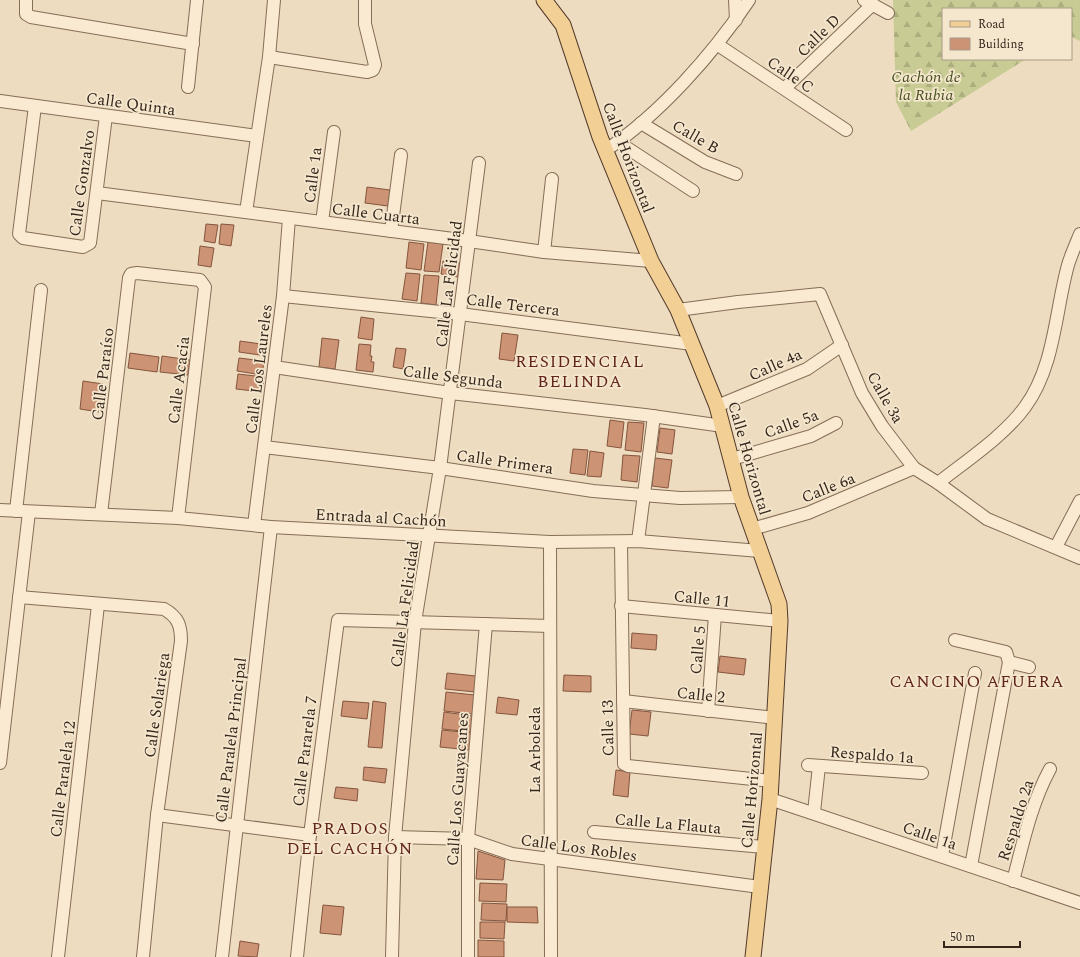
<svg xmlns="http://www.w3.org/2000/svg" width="1080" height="957" font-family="Spectral,serif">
  <defs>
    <pattern id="forest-firs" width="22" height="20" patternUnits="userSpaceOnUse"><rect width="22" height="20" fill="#c8cb93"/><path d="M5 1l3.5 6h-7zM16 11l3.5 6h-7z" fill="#acae7e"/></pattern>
  </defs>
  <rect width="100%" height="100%" fill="#eddcbf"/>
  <!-- forest -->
  <polygon fill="url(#forest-firs)" points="893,0 1080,0 1080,41 1071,37 1071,9 943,9 943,59 1026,59 911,131 896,102"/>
  <!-- building -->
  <g fill="#cc9374" stroke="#85553d">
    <polygon points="367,187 390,190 388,206 365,203"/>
    <polygon points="206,224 218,225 215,243 204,241"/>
    <polygon points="221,224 234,225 231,246 219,244"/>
    <polygon points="409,242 424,244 421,270 406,268"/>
    <polygon points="428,242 443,244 439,272 424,271"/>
    <polygon points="200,246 214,248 211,267 198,265"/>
    <polygon points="443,261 460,263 458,277 441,274"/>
    <polygon points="406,273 420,274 417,301 402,299"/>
    <polygon points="424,275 439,276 436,305 421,303"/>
    <polygon points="361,317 374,319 372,340 358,338"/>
    <polygon points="502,333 518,335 514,361 499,359"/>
    <polygon points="322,338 339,340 335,369 319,367"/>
    <polygon points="240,341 261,344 260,355 239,352"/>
    <polygon points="359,344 371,345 370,356 372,356 371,362 374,362 373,372 356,370"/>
    <polygon points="396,348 406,349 403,369 393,367"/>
    <polygon points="130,353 159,357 157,372 128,368"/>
    <polygon points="162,356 190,360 188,375 160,372"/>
    <polygon points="239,358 264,361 262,375 237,371"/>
    <polygon points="238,374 264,377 262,392 236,389"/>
    <polygon points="83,381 103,384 99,412 80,409"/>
    <polygon points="610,420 624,422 621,448 607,446"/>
    <polygon points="628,422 644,423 641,452 625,450"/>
    <polygon points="660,428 675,430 672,454 657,452"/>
    <polygon points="573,449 588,450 585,475 570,473"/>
    <polygon points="590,451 604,453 601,477 587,476"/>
    <polygon points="623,455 640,456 637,482 621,480"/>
    <polygon points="655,458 672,460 668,488 652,486"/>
    <polygon points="632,633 657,635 656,650 631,648"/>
    <polygon points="720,656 746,659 744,675 718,672"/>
    <polygon points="447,673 476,676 475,692 445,689"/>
    <polygon points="564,675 591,676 591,692 563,691"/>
    <polygon points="446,692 475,695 473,714 444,711"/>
    <polygon points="498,697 519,700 517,715 496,713"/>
    <polygon points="343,701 369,703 367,719 341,716"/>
    <polygon points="373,701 386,703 382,748 368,747"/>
    <polygon points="632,710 651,712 648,736 629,734"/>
    <polygon points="444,712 473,716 472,732 442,729"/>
    <polygon points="442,730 472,733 470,750 440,747"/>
    <polygon points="364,767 387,769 385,783 363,780"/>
    <polygon points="616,770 630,772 628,797 613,795"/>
    <polygon points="336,787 358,789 357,801 334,798"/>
    <polygon points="478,851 505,860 503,880 476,879"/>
    <polygon points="480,883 507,884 506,902 479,901"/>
    <polygon points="482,903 507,904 506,921 481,920"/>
    <polygon points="323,905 344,907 341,935 320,933"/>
    <polygon points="507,907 537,907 538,923 507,922"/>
    <polygon points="480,922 505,922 504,939 480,938"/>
    <polygon points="478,940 504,941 504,957 478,957"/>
    <polygon points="240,941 259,944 257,957 238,956"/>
  </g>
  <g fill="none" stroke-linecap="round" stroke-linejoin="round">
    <!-- minor casing -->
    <g stroke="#866d57" stroke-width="14">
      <g id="minor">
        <polyline points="26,0 26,14 31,17 193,44"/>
        <polyline points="735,0 736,20"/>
        <polyline points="864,0 888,13"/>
        <polyline points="718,45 846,130"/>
        <polyline points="269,57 367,72 373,70 375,65 365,24 365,0"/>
        <polyline points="188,87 197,0"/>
        <polyline points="785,88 873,4"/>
        <polyline points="0,101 257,136"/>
        <polyline points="35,106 19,234 23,238 83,247 90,243 106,116"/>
        <polyline points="641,123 705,162 736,174"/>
        <polyline points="618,142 693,191"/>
        <path d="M606 150C660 114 713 54 749 0"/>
        <polyline points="97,193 469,241 544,252 651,261"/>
        <polyline points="246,212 269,57 274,0"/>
        <polyline points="322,222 334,132"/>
        <polyline points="391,231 401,155"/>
        <polyline points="544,252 552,179"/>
        <polyline points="283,296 460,314 692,344"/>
        <polyline points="678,310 738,302 820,294 862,393 882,426 914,468 938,483 987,519 1080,558"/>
        <polyline points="274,367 450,393 645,415 723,426"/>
        <polyline points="717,406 807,369 842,345"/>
        <polyline points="264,447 440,468 593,491 680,498 741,497"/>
        <polyline points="732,459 811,436 836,423"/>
        <path d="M938 483C966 461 1005 435 1025 407 1055 366 1055 312 1068 265 1071 255 1076 244 1080 234"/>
        <polyline points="0,510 178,518 271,527 550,542 638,541 760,551"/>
        <polyline points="16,511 41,290"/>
        <polyline points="101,514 129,278 131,274 137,273 200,280 205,287 178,518"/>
        <polyline points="254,525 283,296 289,218"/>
        <polyline points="752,529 808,513 914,468"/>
        <polyline points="638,541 654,416"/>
        <polyline points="550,542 551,957"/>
        <polyline points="621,543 624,764 628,766 771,781"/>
        <polyline points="1056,547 1080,501"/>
        <path d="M19 597 164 609C178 617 181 625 181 641L157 815 143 957"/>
        <polyline points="621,606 780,621"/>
        <polyline points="955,640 1006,652 1009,662"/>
        <polyline points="623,701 775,718"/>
        <polyline points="708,711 715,615"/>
        <polyline points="0,763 29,512"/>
        <polyline points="808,765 922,773"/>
        <polyline points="770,799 1080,903"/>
        <polyline points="814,812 819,766"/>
        <polyline points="157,815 310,835"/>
        <polyline points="594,832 764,847"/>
        <polyline points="395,837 468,839 512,854 760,887"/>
        <polyline points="942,856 975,673"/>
        <polyline points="971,866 1009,662 1029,667"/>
        <path d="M1013 881C1023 843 1031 804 1050 769"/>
        <polyline points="58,957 98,605"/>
        <polyline points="222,957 271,527"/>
        <polyline points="297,957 310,835 338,620 550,626"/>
        <polyline points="392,957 395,837 415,622 440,468 479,163"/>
        <polyline points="468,957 468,839 486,624"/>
      </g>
    </g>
    <!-- major casing -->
    <g stroke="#533b2c" stroke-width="17">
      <polyline id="major" points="544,0 563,25 600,137 651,261 678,310 717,406 741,497 779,604 780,621 770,799 753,957"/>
    </g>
    <!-- minor -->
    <use href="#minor" stroke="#f9ead1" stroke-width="12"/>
    <!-- major -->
    <use href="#major" stroke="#f2cf95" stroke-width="15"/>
  </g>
  <g text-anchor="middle" stroke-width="3.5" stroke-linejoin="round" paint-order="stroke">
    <!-- street labels -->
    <g font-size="16" fill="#35261c" stroke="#f5e7ce">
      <text transform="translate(818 35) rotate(-44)" y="6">Calle D</text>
      <text transform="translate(791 74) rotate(34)" y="6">Calle C</text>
      <text transform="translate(131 103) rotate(8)" y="6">Calle Quinta</text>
      <text transform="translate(696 136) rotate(30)" y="6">Calle B</text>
      <text transform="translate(629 157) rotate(69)" y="6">Calle Horizontal</text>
      <text transform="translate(312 175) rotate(-83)" y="6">Calle 1a</text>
      <text transform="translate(81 183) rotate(-82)" y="6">Calle Gonzalvo</text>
      <text transform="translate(376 213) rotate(7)" y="6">Calle Cuarta</text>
      <text transform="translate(448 284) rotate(-83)" y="6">Calle La Felicidad</text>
      <text transform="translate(513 304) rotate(7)" y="6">Calle Tercera</text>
      <text transform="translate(775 364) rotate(-24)" y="6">Calle 4a</text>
      <text transform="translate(258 369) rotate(-83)" y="6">Calle Los Laureles</text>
      <text transform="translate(102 374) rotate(-83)" y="6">Calle Paraíso</text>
      <text transform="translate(453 376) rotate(7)" y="6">Calle Segunda</text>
      <text transform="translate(178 380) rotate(-83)" y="6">Calle Acacia</text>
      <text transform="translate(886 397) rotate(60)" y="6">Calle 3a</text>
      <text transform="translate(791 423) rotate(-20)" y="6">Calle 5a</text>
      <text transform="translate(750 458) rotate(74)" y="6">Calle Horizontal</text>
      <text transform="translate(505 461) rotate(8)" y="6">Calle Primera</text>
      <text transform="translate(828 487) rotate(-22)" y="6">Calle 6a</text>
      <text transform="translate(381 517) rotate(3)" y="6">Entrada al Cachón</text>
      <text transform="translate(702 598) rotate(6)" y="6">Calle 11</text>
      <text transform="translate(404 604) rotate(-82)" y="6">Calle La Felicidad</text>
      <text transform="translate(697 650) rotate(-85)" y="6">Calle 5</text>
      <text transform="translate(701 694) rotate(6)" y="6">Calle 2</text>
      <text transform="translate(156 705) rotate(-82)" y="6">Calle Solariega</text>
      <text transform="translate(607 728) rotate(-91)" y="6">Calle 13</text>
      <text transform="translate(230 740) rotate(-83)" y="6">Calle Paralela Principal</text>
      <text transform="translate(534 750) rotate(-90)" y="6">La Arboleda</text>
      <text transform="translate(304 751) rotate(-83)" y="6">Calle Pararela 7</text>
      <text transform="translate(872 754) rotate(4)" y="6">Respaldo 1a</text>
      <text transform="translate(62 779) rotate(-83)" y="6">Calle Paralela 12</text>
      <text transform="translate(457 789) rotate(-86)" y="6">Calle Los Guayacanes</text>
      <text transform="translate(751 790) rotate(-85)" y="6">Calle Horizontal</text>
      <text transform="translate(1015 820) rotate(-72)" y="6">Respaldo 2a</text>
      <text transform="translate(668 823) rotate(5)" y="6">Calle La Flauta</text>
      <text transform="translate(930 835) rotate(19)" y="6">Calle 1a</text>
      <text transform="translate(579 847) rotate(8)" y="6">Calle Los Robles</text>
    </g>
    <!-- park labels -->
    <g font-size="16" font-style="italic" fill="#495222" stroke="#f5e7ce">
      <text x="926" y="82">Cachón de<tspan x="926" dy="18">la Rubia</tspan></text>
    </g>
    <!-- neighbourhood labels -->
    <g font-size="17" letter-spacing="1" fill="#62251b" stroke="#f5e7ce">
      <text x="580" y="367">RESIDENCIAL<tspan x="580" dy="20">BELINDA</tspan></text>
      <text x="977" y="687">CANCINO AFUERA</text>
      <text x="350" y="834">PRADOS<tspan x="350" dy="20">DEL CACHÓN</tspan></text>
    </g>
  </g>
  <!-- legend -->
  <rect x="942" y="8" width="130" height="52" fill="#f5e7ce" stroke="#a89a87"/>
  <rect x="950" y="21" width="20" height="6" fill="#f2cf95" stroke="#a89a87"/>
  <text x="978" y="28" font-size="12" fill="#35261c">Road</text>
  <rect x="950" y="38" width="20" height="12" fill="#cc9374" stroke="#a89a87"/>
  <text x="978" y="48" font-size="12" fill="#35261c">Building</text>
  <!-- scale -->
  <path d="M944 941v6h76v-6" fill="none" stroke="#35261c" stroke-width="2"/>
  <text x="950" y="941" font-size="12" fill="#35261c" stroke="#f5e7ce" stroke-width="3" paint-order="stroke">50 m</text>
</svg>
